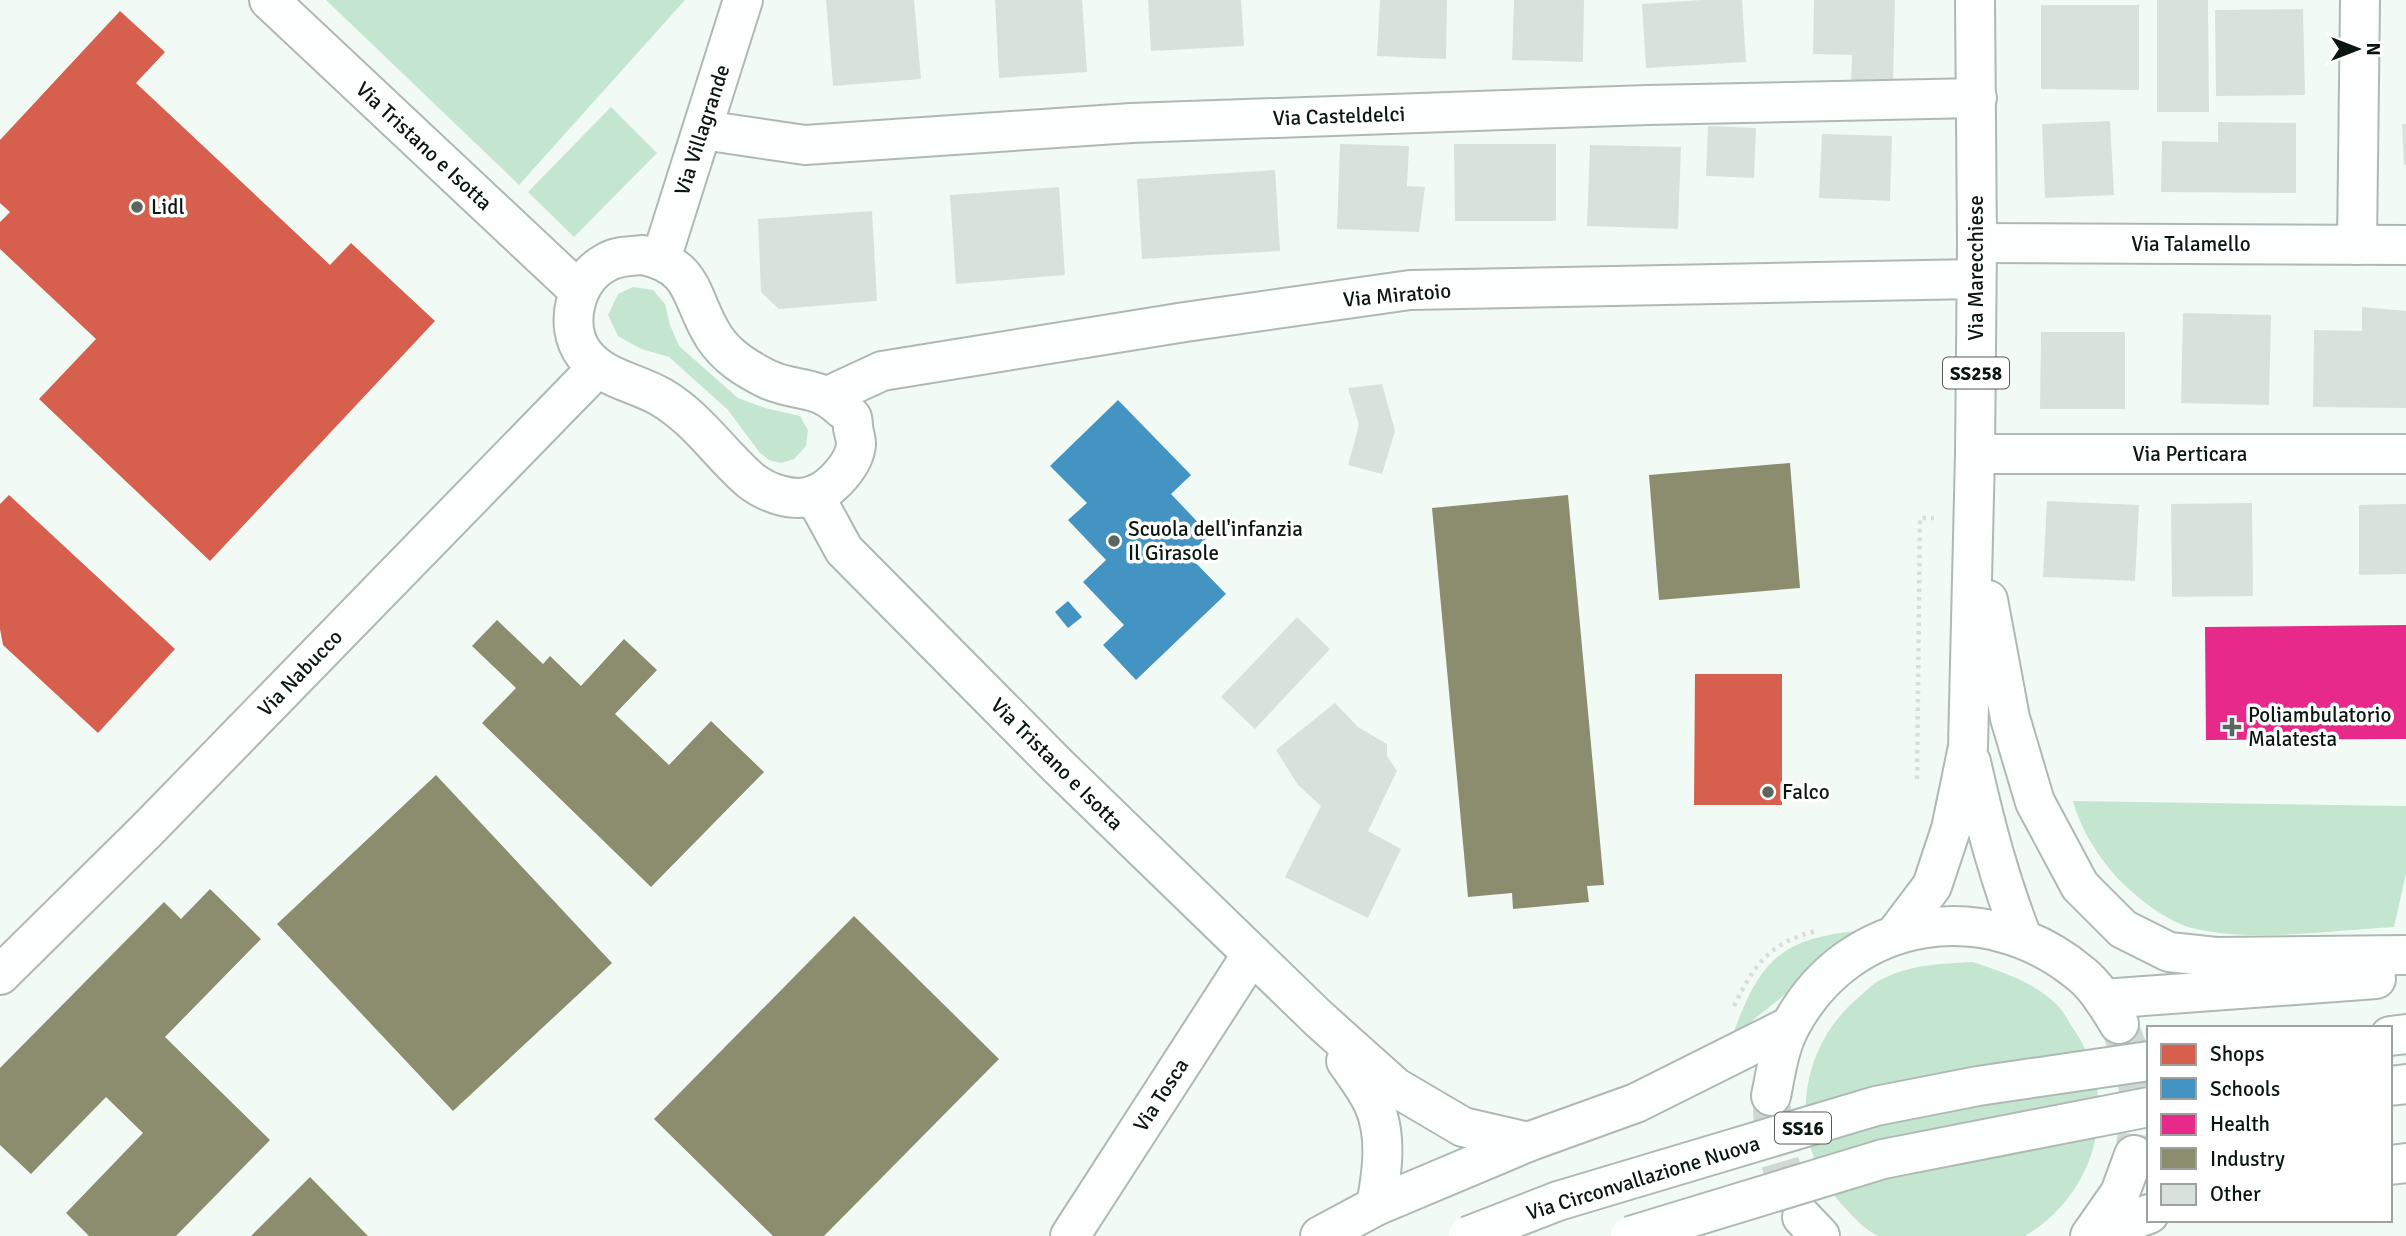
<svg xmlns="http://www.w3.org/2000/svg" width="2406" height="1236" font-family="Signika,sans-serif">
  <rect width="100%" height="100%" fill="#f2faf5"/>
  <!-- green -->
  <g fill="#c4e6d1">
    <polygon points="326,0 685,0 519,185"/>
    <polygon points="611,107 657,153 574,237 528,192"/>
    <polygon points="633,287 653,290 665,304 670,325 679,346 738,398 765,408 800,416 808,430 806,446 794,459 781,463 769,460 760,453 728,410 669,357 641,349 618,336 608,315 618,294"/>
    <path d="M2073 801 2406 806V874L2394 927C2335 930 2249 943 2192 928 2164 921 2125 889 2108 867 2092 846 2080 827 2073 801Z"/>
    <path d="M1865 930 1732 1037C1760 958 1781 938 1865 930Z"/>
    <path d="M1973 962C2004 973 2033 981 2058 1006 2064 1012 2068 1021 2073 1028 2122 1098 2098 1193 2025 1236H1878C1864 1229 1856 1220 1846 1209 1787 1148 1794 1051 1859 997 1865 992 1872 984 1880 980 1912 964 1938 964 1973 962Z"/>
  </g>
  <!-- shops -->
  <g fill="#d6604d">
    <polygon points="120,11 165,52 136,83 330,265 351,243 435,321 210,561 39,399 96,339 0,249 0,222 10,212 0,203 0,140"/>
    <polygon points="9,495 175,649 98,733 3,645 0,629 0,504"/>
    <polygon points="1695,674 1782,674 1782,805 1694,805"/>
  </g>
  <!-- schools -->
  <g fill="#4393c3">
    <polygon points="1118,400 1191,475 1171,494 1210,535 1188,555 1226,594 1136,680 1103,645 1124,625 1083,582 1106,560 1068,520 1087,503 1050,466"/>
    <polygon points="1068,601 1082,617 1068,628 1055,612"/>
  </g>
  <!-- health -->
  <polygon fill="#e7298a" points="2406,625 2406,739 2206,740 2205,627"/>
  <!-- industry -->
  <g fill="#8c8c6e">
    <polygon points="1790,463 1800,588 1659,600 1649,475"/>
    <polygon points="1568,495 1604,885 1587,886 1589,902 1513,909 1512,893 1468,897 1432,508"/>
    <polygon points="497,620 543,664 550,656 581,686 624,639 657,670 615,714 669,765 711,721 764,772 651,887 482,723 516,688 472,646"/>
    <polygon points="436,775 612,963 453,1111 277,924"/>
    <polygon points="210,889 261,939 165,1037 270,1140 176,1236 89,1236 66,1213 143,1133 106,1097 31,1174 0,1145 0,1068 164,902 181,919"/>
    <polygon points="854,916 999,1059 824,1236 773,1236 654,1119"/>
    <polygon points="310,1177 368,1236 251,1236"/>
  </g>
  <!-- building -->
  <g fill="#d8e2dc">
    <polygon points="826,0 914,0 921,79 833,86"/>
    <polygon points="995,0 1082,0 1087,72 999,78"/>
    <polygon points="1148,0 1241,0 1244,46 1151,51"/>
    <polygon points="1380,0 1447,0 1446,59 1377,56"/>
    <polygon points="1514,0 1584,0 1583,62 1512,60"/>
    <polygon points="1702,0 1742,0 1746,62 1646,68 1642,4"/>
    <polygon points="1814,0 1895,0 1893,85 1851,84 1852,55 1813,54"/>
    <polygon points="2157,0 2208,0 2209,112 2157,112"/>
    <polygon points="2041,5 2139,5 2139,90 2041,89"/>
    <polygon points="2303,9 2305,95 2216,96 2215,10"/>
    <polygon points="2110,121 2114,195 2045,198 2042,124"/>
    <polygon points="2218,122 2296,123 2296,193 2161,192 2162,141 2218,142"/>
    <polygon points="2402,124 2406,124 2406,165 2404,165"/>
    <polygon points="1708,126 1756,128 1754,178 1706,176"/>
    <polygon points="1822,134 1892,136 1890,201 1819,198"/>
    <polygon points="1340,144 1409,146 1407,186 1425,187 1419,232 1337,229"/>
    <polygon points="1454,144 1556,144 1556,221 1455,221"/>
    <polygon points="1590,145 1681,147 1678,229 1587,226"/>
    <polygon points="1275,170 1280,251 1142,259 1137,179"/>
    <polygon points="1059,187 1065,275 956,284 950,195"/>
    <polygon points="872,211 877,301 779,309 761,292 758,219"/>
    <polygon points="2362,307 2406,311 2406,408 2313,407 2314,330 2362,331"/>
    <polygon points="2183,313 2271,315 2269,405 2181,403"/>
    <polygon points="2041,332 2125,332 2125,409 2040,409"/>
    <polygon points="1382,384 1395,431 1382,474 1348,465 1359,425 1348,388"/>
    <polygon points="2047,501 2139,505 2135,581 2043,577"/>
    <polygon points="2252,503 2253,596 2172,597 2171,504"/>
    <polygon points="2406,504 2406,574 2359,575 2359,505"/>
    <polygon points="1297,617 1330,649 1255,729 1221,697"/>
    <polygon points="1335,703 1358,727 1387,744 1387,756 1397,771 1368,831 1401,849 1368,918 1285,877 1321,806 1298,785 1276,750"/>
  </g>
  <g fill="none" stroke-linecap="round" stroke-linejoin="round">
    <!-- primary-tunnel -->
    <g stroke="#cfd8d3" stroke-width="38" stroke-dasharray="38 19" stroke-linecap="butt">
      <polyline points="2119,1024 2135,1068 2140,1109 2134,1155"/>
      <path d="M1772 1106C1773 1151 1783 1177 1802 1217"/>
    </g>
    <!-- minor casing -->
    <g stroke="#afb9b3" stroke-width="42">
      <g id="minor">
        <polyline points="269,0 579,291"/>
        <polyline points="703,130 805,145 1131,123 1648,105 1977,98"/>
        <polyline points="1977,243 2406,245"/>
        <polyline points="2357,245 2360,0"/>
        <path d="M643 255C697 267 689 298 714 337 727 357 747 369 767 379 794 392 815 384 840 407 843 410 850 414 852 418 853 421 853 425 853 428 854 433 856 439 856 444 855 463 832 489 814 495 794 503 766 493 750 480 720 454 697 418 661 397 635 382 603 379 584 354 563 325 575 278 607 262 618 256 630 256 643 255Z"/>
        <polyline points="661,259 743,0"/>
        <polyline points="828,396 882,371 1185,322 1410,290 1976,279"/>
        <polyline points="1975,454 2406,454"/>
        <polyline points="814,495 844,550 1058,766 1318,1018 1395,1087 1463,1127 1528,1142"/>
        <polyline points="0,975 146,831 597,368"/>
        <path d="M1346 1061C1355 1074 1366 1088 1373 1103 1388 1135 1382 1173 1376 1206"/>
        <polyline points="1070,1236 1252,954"/>
      </g>
    </g>
    <!-- primary casing -->
    <g stroke="#afb9b3" stroke-width="42">
      <g id="primary">
        <polyline points="1988,600 2010,718 2035,802 2080,886 2123,929 2169,952 2216,957 2406,955"/>
        <path d="M1971 762C1985 824 1999 878 2022 937"/>
        <polyline points="1895,935 1932,886 1951,829 1968,747 1975,454 1977,243 1975,0"/>
        <polyline points="2103,999 2376,979"/>
        <polyline points="2390,1036 2406,1034"/>
        <polyline points="2390,1086 2406,1084"/>
        <path d="M1771 1096C1776 1072 1779 1047 1791 1025 1850 915 1987 895 2081 974 2097 987 2108 1006 2119 1024"/>
        <polyline points="2390,1165 2406,1163"/>
        <polyline points="1802,1217 1820,1236"/>
        <polyline points="2091,1235 2149,1214"/>
        <polyline points="1320,1236 1376,1206 1528,1142 1636,1103 1790,1026"/>
        <polyline points="2090,1236 2120,1193 2134,1155"/>
      </g>
    </g>
    <!-- path -->
    <g stroke="#dbdddc" stroke-width="4.5" stroke-dasharray="3.5 5" stroke-linecap="butt">
      <polyline points="1917,779 1920,518 1934,518"/>
      <path d="M1734 1006C1754 965 1770 942 1816 931"/>
    </g>
    <!-- minor -->
    <use href="#minor" stroke="#fdfefe" stroke-width="38"/>
    <!-- primary -->
    <use href="#primary" stroke="#fdfefe" stroke-width="38"/>
    <!-- primary-bridge casing -->
    <g stroke="#afb9b3" stroke-width="42" stroke-linecap="butt">
      <g id="primary-bridge">
        <polyline points="1468,1236 1558,1201 1876,1106 1978,1086 2149,1061"/>
        <polyline points="1630,1236 1883,1159 2149,1107"/>
      </g>
    </g>
    <!-- primary-bridge -->
    <use href="#primary-bridge" stroke="#fdfefe" stroke-width="38"/>
  </g>
  <!-- markers -->
  <g fill="#5b6660" stroke="#fff" stroke-width="2.5">
    <circle cx="137" cy="207" r="7"/>
    <circle cx="1114" cy="541" r="7"/>
    <path d="M2228.5 716.5h7v7h7v7h-7v7h-7v-7h-7v-7h7z"/>
    <circle cx="1768" cy="792" r="7"/>
  </g>
  <g text-anchor="middle" stroke-width="7" stroke-linejoin="round" paint-order="stroke">
    <!-- shield labels -->
    <g fill="#fff" stroke="#545d58" stroke-width="2">
      <rect x="1943" y="357.5" width="66" height="31" rx="5"/>
      <rect x="1775" y="1112.5" width="56" height="31" rx="5"/>
    </g>
    <g font-size="19" font-weight="bold" fill="#0a1710">
      <text x="1976" y="380">SS258</text>
      <text x="1803" y="1135">SS16</text>
    </g>
    <!-- street labels -->
    <g font-size="21" fill="#0a1710" stroke="#fff">
      <text transform="translate(1339 116) rotate(-2)" y="7">Via Casteldelci</text>
      <text transform="translate(702 130) rotate(-72)" y="7">Via Villagrande</text>
      <text transform="translate(424 146) rotate(43)" y="7">Via Tristano e Isotta</text>
      <text x="2191" y="251">Via Talamello</text>
      <text transform="translate(1976 268) rotate(-90)" y="7">Via Marecchiese</text>
      <text transform="translate(1397 295) rotate(-5)" y="7">Via Miratoio</text>
      <text x="2190" y="461">Via Perticara</text>
      <text transform="translate(300 673) rotate(-46)" y="7">Via Nabucco</text>
      <text transform="translate(1057 764) rotate(45)" y="7">Via Tristano e Isotta</text>
      <text transform="translate(1161 1095) rotate(-57)" y="7">Via Tosca</text>
      <text transform="translate(1643 1178) rotate(-17)" y="7">Via Circonvallazione Nuova</text>
    </g>
    <!-- poi labels -->
    <g font-size="21" fill="#0a1710" stroke="#fff" text-anchor="start">
      <text x="151" y="214">Lidl</text>
      <text x="1128" y="536">Scuola dell'infanzia<tspan x="1128" dy="24">Il Girasole</tspan></text>
      <text x="2248" y="722">Poliambulatorio<tspan x="2248" dy="24">Malatesta</tspan></text>
      <text x="1782" y="799">Falco</text>
    </g>
  </g>
  <!-- legend -->
  <rect x="2147" y="1026" width="245" height="196" fill="#ffffff" stroke="#9da29f" stroke-width="2"/>
  <rect x="2161" y="1044" width="35" height="21" fill="#d6604d" stroke="#9da29f" stroke-width="2"/>
  <text x="2210" y="1061" font-size="21" fill="#0a1710">Shops</text>
  <rect x="2161" y="1078" width="35" height="21" fill="#4393c3" stroke="#9da29f" stroke-width="2"/>
  <text x="2210" y="1096" font-size="21" fill="#0a1710">Schools</text>
  <rect x="2161" y="1114" width="35" height="21" fill="#e7298a" stroke="#9da29f" stroke-width="2"/>
  <text x="2210" y="1131" font-size="21" fill="#0a1710">Health</text>
  <rect x="2161" y="1148" width="35" height="21" fill="#8c8c6e" stroke="#9da29f" stroke-width="2"/>
  <text x="2210" y="1166" font-size="21" fill="#0a1710">Industry</text>
  <rect x="2161" y="1184" width="35" height="21" fill="#d8e2dc" stroke="#9da29f" stroke-width="2"/>
  <text x="2210" y="1201" font-size="21" fill="#0a1710">Other</text>
  <!-- north arrow -->
  <g transform="translate(2357 49) rotate(90)" stroke="#ffffff" stroke-width="5" paint-order="stroke">
  <path d="M0-5L12 26L0 18L-12 26Z" fill="#0a1710"/>
  <text y="-10" font-size="19" font-weight="bold" text-anchor="middle" fill="#0a1710">N</text>
  </g>
</svg>
